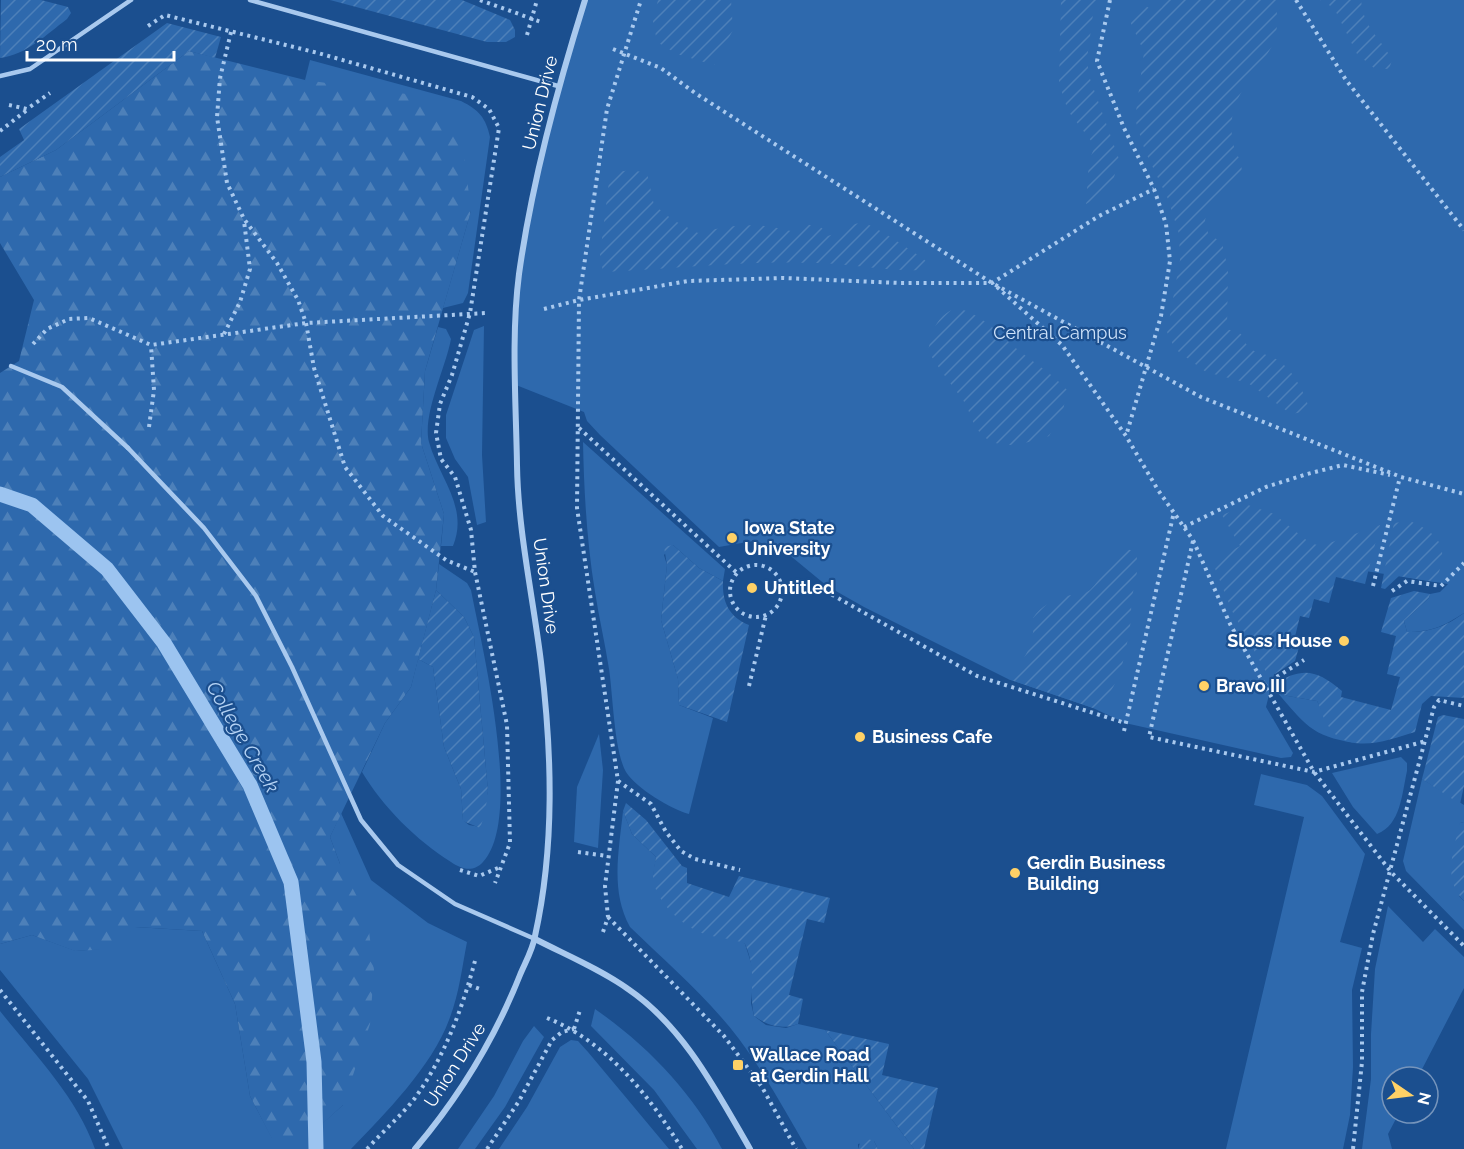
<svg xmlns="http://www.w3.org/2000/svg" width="1464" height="1149" font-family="Raleway,sans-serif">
  <defs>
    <pattern id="forest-firs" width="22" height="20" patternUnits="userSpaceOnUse" patternTransform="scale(1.5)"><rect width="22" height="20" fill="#2e69ad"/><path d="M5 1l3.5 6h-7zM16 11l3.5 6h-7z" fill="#4d80b9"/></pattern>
    <pattern id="garden-furrows" width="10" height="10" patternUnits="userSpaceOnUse" patternTransform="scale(1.5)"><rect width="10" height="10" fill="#2e69ad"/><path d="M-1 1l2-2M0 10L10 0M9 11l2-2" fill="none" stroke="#4d80b9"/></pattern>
  </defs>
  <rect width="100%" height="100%" fill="#1b4f8f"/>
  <!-- green -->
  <g fill="#2e69ad">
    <path d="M585 0H1464V613C1444 626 1431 632 1407 632L1404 621 1429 598 1430 594 1440 592 1448 584 1302 561 1266 707 1293 753 1291 757 1281 758 1125 723 1093 708 1008 679 864 607 827 586 781 548 753 541 719 547 600 435 587 421 584 412 516 385 519 274 542 153Z"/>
    <path d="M310 60 461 101C479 110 486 118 490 137L468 293 463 303 443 308 471 211 305 80Z"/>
    <polygon points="484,326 482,455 486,522 477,525 468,477 455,459 446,438 446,415 474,330"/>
    <path d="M438 327 446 329 451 339C446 367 422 415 429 442 439 478 469 507 453 546H441L444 514 421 443 425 371Z"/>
    <path d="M583 442 725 569 723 581 699 568 673 545 664 555 667 565 661 620 678 679 679 705 713 718 689 814C671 809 637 789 626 772 614 751 613 695 609 669 605 643 599 618 595 592 587 543 584 493 583 442Z"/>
    <path d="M439 564 467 583 471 590C482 647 524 818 483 862 473 873 461 869 451 862 416 840 383 807 362 772L385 723 411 687 418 659 433 667 444 747 461 789 463 820 469 825 480 827 488 791 474 637 464 617 436 590Z"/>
    <path d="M1276 691 1282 695 1317 701C1330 724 1327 733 1355 743 1310 736 1305 724 1276 691Z"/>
    <polygon points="599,734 603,770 598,848 574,842 577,787"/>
    <path d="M1401 757 1407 763V771C1402 793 1401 825 1377 834L1353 807 1332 773Z"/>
    <polygon points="1261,774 1307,785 1322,796 1365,854 1340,942 1362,948 1352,990 1353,1067 1350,1115 1343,1149 1226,1149 1304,817 1254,805"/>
    <polygon points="1422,779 1464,805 1464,823 1460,822 1459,896 1464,901 1464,930 1406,871 1403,861"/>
    <path d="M623 811 632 834 656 857 653 877 745 944 754 972 751 1003 754 1016 766 1025 786 1028 798 1024 825 1030 914 1149H878L874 1141 858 1144V1149H807C786 1112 765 1074 739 1039 708 998 667 963 630 927 610 891 619 850 623 811Z"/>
    <path d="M341 813 371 880 428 923 467 942C462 968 459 995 449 1020 432 1066 385 1114 351 1149H123L88 1079 0 970V944L32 935 76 951 112 948 135 927 202 931 235 1004 250 1096 272 1138H306L343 1105 340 864 330 837Z"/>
    <polygon points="1388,906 1423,942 1435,929 1464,957 1464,988 1418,1077 1392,1077 1392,1113 1399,1113 1388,1134 1392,1149 1362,1149 1371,1079 1371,1034 1375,969"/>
    <path d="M595 1009C647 1045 693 1093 722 1149H697L654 1090 591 1026Z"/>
    <path d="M0 1011C34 1054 77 1097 95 1149H0Z"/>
    <polygon points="534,1026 544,1037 505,1107 475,1149 458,1149 494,1096 523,1041"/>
    <polygon points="571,1040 578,1041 588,1052 669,1149 499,1149 527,1107 560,1047"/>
  </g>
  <!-- forest -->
  <polygon fill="url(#forest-firs)" points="189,51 305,80 421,96 462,138 471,211 425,371 421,443 444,514 436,590 411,687 385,723 330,837 340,864 367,916 374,970 370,1024 343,1105 307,1138 272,1139 250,1096 235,1004 202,931 136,927 112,949 75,951 32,935 0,944 0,373 19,361 34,300 0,243 0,177 56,150"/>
  <!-- garden -->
  <g fill="url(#garden-furrows)">
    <path d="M1 0H41L68 7 71 13 67 19C47 34 26 55 0 58Z"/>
    <polygon points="330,0 462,0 510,20 515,30 515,37 506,42 487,42"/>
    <polygon points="658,0 731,0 733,30 714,65 677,54 657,42 653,21"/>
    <polygon points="1061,0 1100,0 1093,14 1087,59 1089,76 1119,159 1113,181 1106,194 1086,204 1089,161 1095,146 1068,111 1059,83"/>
    <path d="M1164 0H1276C1277 14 1279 33 1272 46 1256 76 1227 97 1232 136 1234 146 1234 153 1241 160L1242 175 1212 201 1205 220 1208 233 1222 243 1228 269 1227 329 1241 334C1250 356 1258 350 1274 358 1291 366 1304 391 1309 408L1303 412 1291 414 1248 383 1206 372 1175 349 1167 332 1180 260 1179 234 1168 199 1145 151 1135 119 1144 52 1129 19 1136 8 1146 6 1155 12 1162 7Z"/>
    <path d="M1320 0H1361C1364 30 1380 36 1392 60L1389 69 1374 68 1357 54 1334 8Z"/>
    <polygon points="167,23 221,37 215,58 189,51 56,150 0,177 0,157 24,140 19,129"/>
    <path d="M631 170 647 173 654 205 673 220 698 233C733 224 756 222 791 231L802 223 822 228 827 236C839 234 850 222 863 223 873 224 910 250 921 257L927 262 926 270C890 272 854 264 817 263 745 260 674 269 603 272L600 255 610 173Z"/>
    <path d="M956 308C983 314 997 333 1017 349 1034 363 1052 373 1067 390L1063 411 1049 436C1025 444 994 454 977 429 971 420 969 409 963 400 951 384 939 369 928 351 933 330 935 317 956 308Z"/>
    <polygon points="1248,505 1274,514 1310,543 1321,546 1380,525 1365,584 1336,577 1329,603 1314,599 1309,618 1300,616 1293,645 1299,647 1295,661 1275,674 1266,672 1232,611 1212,561 1240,546 1222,515"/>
    <path d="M1410 521C1442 535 1450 549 1435 582L1399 576 1385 589 1381 588 1394 523Z"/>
    <path d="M673 545 699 568 723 581C722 602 729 617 749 625L727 722 679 705 678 679 661 620 667 565 664 547Z"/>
    <path d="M1119 548 1136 551C1139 572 1136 577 1132 597 1130 604 1132 613 1131 620 1126 650 1121 693 1093 708L1008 679C1024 661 1036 643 1033 618 1041 606 1053 600 1067 596 1075 594 1084 595 1090 590 1103 578 1107 561 1119 548Z"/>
    <polygon points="436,590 464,617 474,637 488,791 485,814 480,828 463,821 461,789 444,747 433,667 418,659"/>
    <path d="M1414 591 1430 594 1429 598 1404 621 1407 632C1430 632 1445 627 1464 613V698L1431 696 1422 704 1415 732C1386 741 1344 757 1326 722 1322 716 1321 708 1317 701L1282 695 1276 691V683C1303 667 1317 670 1342 691L1341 697 1391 710 1400 677 1387 674 1396 636 1381 632 1391 598Z"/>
    <polygon points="1443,715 1464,719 1464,786 1460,804 1422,779 1438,717"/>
    <path d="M626 803 646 820 682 866 687 868V883L729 897 739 876 830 898 824 923 807 919 789 995 803 999 798 1024C781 1030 768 1026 754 1016 748 987 758 974 745 944 733 938 722 939 708 935 686 930 653 901 653 876 653 870 655 863 656 857L632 834 623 811Z"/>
    <path d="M1460 822 1464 823V901C1442 879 1454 849 1460 822Z"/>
    <polygon points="825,1030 889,1044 882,1075 938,1088 924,1149 914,1149"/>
    <polygon points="862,1137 874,1141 878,1149 858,1149"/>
  </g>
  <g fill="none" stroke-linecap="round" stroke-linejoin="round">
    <!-- stream -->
    <polyline stroke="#9cc4f0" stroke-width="15" points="0,494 32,505 107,569 164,643 250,785 291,882 314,1062 316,1149"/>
    <!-- path -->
    <g stroke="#a9c9ee" stroke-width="4" stroke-dasharray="3 4.5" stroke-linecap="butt">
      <polyline points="480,0 541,22"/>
      <polyline points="1110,0 1097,61 1124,128 1154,189 1166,224 1170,261 1161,316 1126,436"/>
      <polyline points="1296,0 1346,80 1464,230"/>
      <polyline points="148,26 165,15 318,53 472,97 489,109 499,128 470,313 452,375 440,404 436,433 441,459 455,477 471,530 475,572 507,725 510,843 495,883"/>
      <polyline points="231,32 220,78 217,117 227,183 244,219 277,263 298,300 306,323 314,368 345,467 383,516 446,560 475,572"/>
      <polyline points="527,35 537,0"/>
      <polyline points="613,49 661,68 695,93 992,283 1201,397 1401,477 1464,494"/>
      <polyline points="9,105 27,109 50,93"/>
      <polyline points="0,131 27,110"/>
      <polyline points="997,287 1062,345 1126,436 1158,490 1193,540 1230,624 1314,772 1391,872 1464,946"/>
      <polyline points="544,309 579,300 688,281 784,278 900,283 992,283 1099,216 1154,189"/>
      <polyline points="224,334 240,302 250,269 244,221"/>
      <polyline points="33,344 47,329 69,319 89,318 151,345 306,323 486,313"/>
      <polyline points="149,427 154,390 151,345"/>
      <polyline points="579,428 737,573"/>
      <polyline points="1184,527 1266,487 1307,474 1343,465 1390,475"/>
      <polyline points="1193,541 1149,737 1314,772 1426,741"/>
      <circle cx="756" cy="591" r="26"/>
      <polyline points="781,586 820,588 977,676 1125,723"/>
      <polyline points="1373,586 1400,477"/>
      <polyline points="1392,591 1407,581 1441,586 1464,563"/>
      <polyline points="1264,685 1304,660"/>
      <polyline points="749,686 766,615"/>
      <polyline points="1124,731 1174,512"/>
      <polyline points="618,781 651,804 666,832 681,851 695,859 740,870"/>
      <polyline points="578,852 607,856"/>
      <polyline points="460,870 479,876 498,868"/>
      <polyline points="608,917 724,1036 762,1087 796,1149"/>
      <polyline points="603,932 608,917 605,886 618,781 577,508 579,300 607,109 641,0"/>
      <polyline points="469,985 480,989"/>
      <polyline points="0,990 88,1101 109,1149"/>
      <path d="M547 1018C607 1042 649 1095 682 1149"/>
      <polyline points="574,1029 580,1010"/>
      <path d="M367 1149C382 1132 401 1116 415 1098 445 1056 463 1007 476 957"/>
      <polyline points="487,1149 519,1101 552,1040 562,1032 574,1029"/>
      <polyline points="1353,1149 1362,1062 1362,992 1373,934 1434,707 1439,700 1464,706"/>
    </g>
    <!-- lane -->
    <g stroke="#a9c9ee" stroke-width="4.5">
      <polyline points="250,0 558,86"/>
      <polyline points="0,76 30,69 131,0"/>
      <polyline points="128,448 204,528 256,596 292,667 361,820 398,865 455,904 535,939"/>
    </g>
    <!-- street -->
    <g stroke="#a9c9ee" stroke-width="6">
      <path d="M535 939C566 955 600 969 628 989 684 1027 717 1092 750 1149"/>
      <path d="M415 1149C459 1097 495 1038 520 975 525 963 533 949 535 936 555 846 552 753 541 662 533 597 518 531 517 465 516 403 511 336 519 274 532 181 557 89 585 0"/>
    </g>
    <!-- lane-bridge -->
    <polyline stroke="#a9c9ee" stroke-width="4.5" points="11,366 62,387 128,448"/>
  </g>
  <!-- markers -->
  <g fill="#ffd166" stroke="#1b4f8f" stroke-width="2">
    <circle cx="732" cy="538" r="6"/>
    <circle cx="752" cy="588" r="6"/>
    <circle cx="1344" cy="641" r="6"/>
    <circle cx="1204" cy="686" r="6"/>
    <circle cx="860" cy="737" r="6"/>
    <circle cx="1015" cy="873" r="6"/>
    <rect x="732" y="1059" width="12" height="12" rx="3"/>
  </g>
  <g text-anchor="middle" stroke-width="4.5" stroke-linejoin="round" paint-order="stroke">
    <!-- street labels -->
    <g font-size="18" fill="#fff" stroke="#1b4f8f">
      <text transform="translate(540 103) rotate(-76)" y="6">Union Drive</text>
      <text transform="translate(546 586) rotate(82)" y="6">Union Drive</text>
      <text transform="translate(455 1065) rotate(-57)" y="6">Union Drive</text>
    </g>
    <!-- park labels -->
    <g font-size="18" fill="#cfe3fa" stroke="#1b4f8f">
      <text x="1060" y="339">Central Campus</text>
    </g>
    <!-- poi labels -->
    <g font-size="18" font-weight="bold" fill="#fff" stroke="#1b4f8f" text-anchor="start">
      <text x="744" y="534">Iowa State<tspan x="744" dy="21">University</tspan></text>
      <text x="764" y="594">Untitled</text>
      <text x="1332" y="647" text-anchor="end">Sloss House</text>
      <text x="1216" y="692">Bravo III</text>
      <text x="872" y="743">Business Cafe</text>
      <text x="1027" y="869">Gerdin Business<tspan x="1027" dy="21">Building</tspan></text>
      <text x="750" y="1061">Wallace Road<tspan x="750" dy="21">at Gerdin Hall</tspan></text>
    </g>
    <!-- water labels -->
    <g font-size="20" font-style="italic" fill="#b5d3f5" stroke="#1b4f8f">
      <text transform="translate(243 737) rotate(60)" y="7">College Creek</text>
    </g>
  </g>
  <!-- north arrow -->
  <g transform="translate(1410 1095) rotate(104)"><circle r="28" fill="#1b4f8f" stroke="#7695bc" stroke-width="1.5"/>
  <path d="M0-4.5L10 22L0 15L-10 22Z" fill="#ffd166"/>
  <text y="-9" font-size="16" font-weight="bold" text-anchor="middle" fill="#ffffff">N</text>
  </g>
  <!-- scale -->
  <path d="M27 51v9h147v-9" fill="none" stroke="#ffffff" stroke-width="3"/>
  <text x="36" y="51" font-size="18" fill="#ffffff" stroke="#1b4f8f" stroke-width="4.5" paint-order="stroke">20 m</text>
</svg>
